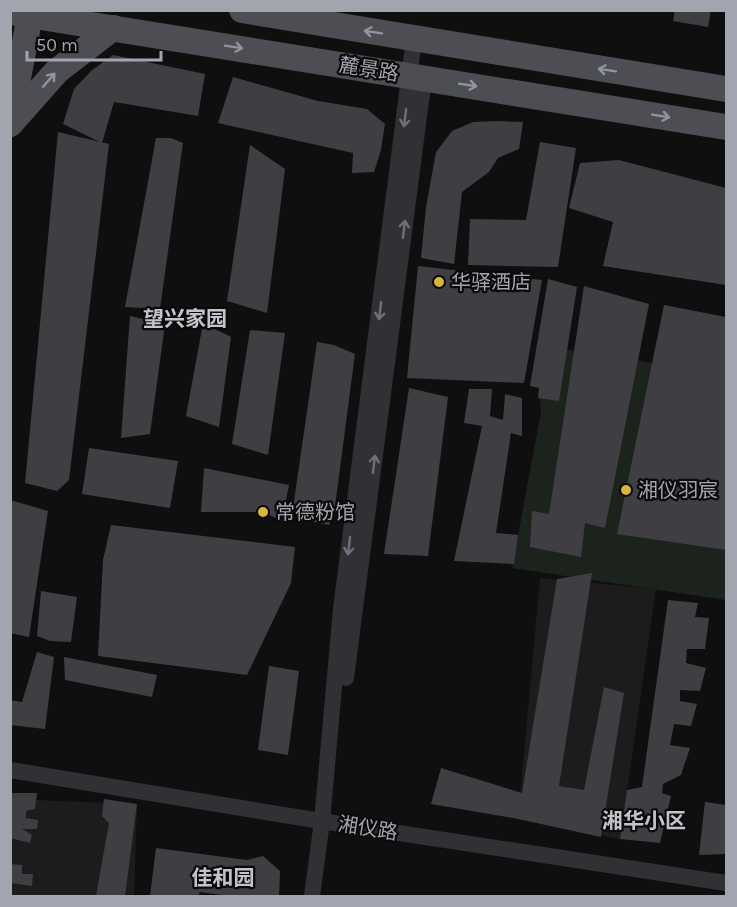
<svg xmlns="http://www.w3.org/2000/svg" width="737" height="907" font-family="Karla,'Noto Sans SC',sans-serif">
  <rect width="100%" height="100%" fill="#0f0f10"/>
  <!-- built -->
  <g fill="#1c1c1d">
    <polygon points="540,578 656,589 620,839 518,819"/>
    <polygon points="11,799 137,804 134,896 11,896"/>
  </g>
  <!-- pitch -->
  <polygon fill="#1c231d" points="536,345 726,374 726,600 512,568 541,412"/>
  <!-- building -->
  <g fill="#3f3f43">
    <polygon points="675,10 711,10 708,27 673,21"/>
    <polygon points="113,55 205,74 198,116 114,102 102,143 63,124 74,89 91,71"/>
    <polygon points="233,77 318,101 367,109 385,124 381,150 374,172 352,173 353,153 218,123"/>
    <polygon points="499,121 523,122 519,149 498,158 489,172 462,192 454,264 421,258 426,207 436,152 452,131 473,122"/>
    <polygon points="58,132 109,144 69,480 57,491 25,483"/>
    <polygon points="156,138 171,138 183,143 160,309 125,307"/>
    <polygon points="540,142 576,148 558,267 468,265 470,219 526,220"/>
    <polygon points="250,145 285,169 267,313 227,301"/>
    <polygon points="619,160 726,188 726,285 603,266 613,222 569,208 580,163"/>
    <polygon points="418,266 542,280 524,383 407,378"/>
    <polygon points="548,279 577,287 559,401 538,398 539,388 530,386"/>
    <polygon points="584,286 649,304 605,528 585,523 581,557 530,547 532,511 549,514"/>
    <polygon points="664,305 726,317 726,550 617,534"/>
    <polygon points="130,316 165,324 150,434 121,438"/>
    <polygon points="203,323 231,337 219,427 186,416"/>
    <polygon points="250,330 285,333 268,455 232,444"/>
    <polygon points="317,342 334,345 355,354 334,514 329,525 310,521 315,509 293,508"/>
    <polygon points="409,388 448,397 428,556 384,554"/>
    <polygon points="469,389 492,389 490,416 503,420 505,394 522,398 522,436 511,433 496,533 518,535 514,564 454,561 482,426 464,423"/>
    <polygon points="89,448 178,461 170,508 82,494"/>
    <polygon points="204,468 289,485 282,521 263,512 201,512"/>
    <polygon points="10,500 48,511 29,637 10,633"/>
    <polygon points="111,525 295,547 291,583 247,675 98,656 103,560"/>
    <polygon points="592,573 559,786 584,790 604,687 624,693 601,837 518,819 431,804 441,768 522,793 557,579"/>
    <polygon points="41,591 77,597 71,642 50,641 37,636"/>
    <polygon points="668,600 698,603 695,617 709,618 705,649 687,649 686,663 706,668 700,691 680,690 680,701 697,704 691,726 674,724 670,745 690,748 681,775 663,784 662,793 671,796 660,843 620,839 627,790 642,787"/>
    <polygon points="37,652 54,657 45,729 10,725 10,700 22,702"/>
    <polygon points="64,657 157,675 152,697 65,680"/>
    <polygon points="269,666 299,671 288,755 258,750"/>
    <polygon points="10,793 37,793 35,809 26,811 26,818 38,820 37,829 22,829 32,835 30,843 10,838"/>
    <polygon points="104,799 137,804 125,896 96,896 109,823 102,816"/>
    <polygon points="705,802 726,805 726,854 699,855"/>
    <polygon points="156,848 247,860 263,856 280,871 279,896 229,896 200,892 198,896 150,896"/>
    <polygon points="10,864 22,865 22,874 33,874 32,886 10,883"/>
  </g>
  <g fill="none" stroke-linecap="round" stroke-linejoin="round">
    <!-- street -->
    <g stroke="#313135" stroke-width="16">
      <polyline points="346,678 424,78"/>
      <polyline points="10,770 327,822 726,883"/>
      <polyline points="312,896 322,821 341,609 414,39"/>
    </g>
    <!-- primary -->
    <g stroke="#4d4e54" stroke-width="26">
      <polyline points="242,10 726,89"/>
      <polyline points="10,12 726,127"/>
      <polyline points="10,120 31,10"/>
      <polyline points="10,124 57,71 113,28"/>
    </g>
  </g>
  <!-- one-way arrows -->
  <defs><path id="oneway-shaft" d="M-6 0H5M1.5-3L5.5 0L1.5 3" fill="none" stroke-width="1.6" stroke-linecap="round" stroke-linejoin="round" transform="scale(1.5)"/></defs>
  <g stroke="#91949e">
    <use href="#oneway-shaft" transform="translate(373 32) rotate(-171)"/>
    <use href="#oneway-shaft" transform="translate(234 47) rotate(9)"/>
    <use href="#oneway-shaft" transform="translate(607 70) rotate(-171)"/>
    <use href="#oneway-shaft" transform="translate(49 80) rotate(-49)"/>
    <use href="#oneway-shaft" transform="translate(468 85) rotate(9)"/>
    <use href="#oneway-shaft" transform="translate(661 116) rotate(9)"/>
  </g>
  <g stroke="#6f7179">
    <use href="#oneway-shaft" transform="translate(405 118) rotate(97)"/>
    <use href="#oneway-shaft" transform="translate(404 229) rotate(-83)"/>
    <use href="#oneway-shaft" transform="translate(380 311) rotate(97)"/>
    <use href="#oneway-shaft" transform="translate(374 464) rotate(-83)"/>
    <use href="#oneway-shaft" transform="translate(349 546) rotate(97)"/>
  </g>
  <!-- markers -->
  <g fill="#ddb33b" stroke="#0b0a0b" stroke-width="2">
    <circle cx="439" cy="282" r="6"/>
    <circle cx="626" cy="490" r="6"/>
    <circle cx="263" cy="512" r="6"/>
  </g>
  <g text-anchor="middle" stroke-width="4.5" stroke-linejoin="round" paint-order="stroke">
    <!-- street labels -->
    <g font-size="20" fill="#a2a5b0" stroke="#0b0a0b">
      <text transform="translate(369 69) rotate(9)" y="7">麓景路</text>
      <text transform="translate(368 828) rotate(9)" y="7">湘仪路</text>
    </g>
    <!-- poi labels -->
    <g font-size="20" fill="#a2a5b0" stroke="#0b0a0b" text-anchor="start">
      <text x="451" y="289">华驿酒店</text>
      <text x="638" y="497">湘仪羽宸</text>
      <text x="275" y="519">常德粉馆</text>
    </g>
    <!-- neighbourhood labels -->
    <g font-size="21" font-weight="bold" fill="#c2c4cd" stroke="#0b0a0b">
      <text x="185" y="326">望兴家园</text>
      <text x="644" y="828">湘华小区</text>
      <text x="223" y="885">佳和园</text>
    </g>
  </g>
  <!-- border -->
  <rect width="737" height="907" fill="none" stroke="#a2a5b0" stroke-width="24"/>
  <!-- scale -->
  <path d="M27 51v9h134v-9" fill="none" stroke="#a2a5b0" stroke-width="3"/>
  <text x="36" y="51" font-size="18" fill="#a2a5b0" stroke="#0b0a0b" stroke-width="4.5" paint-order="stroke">50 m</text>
</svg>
